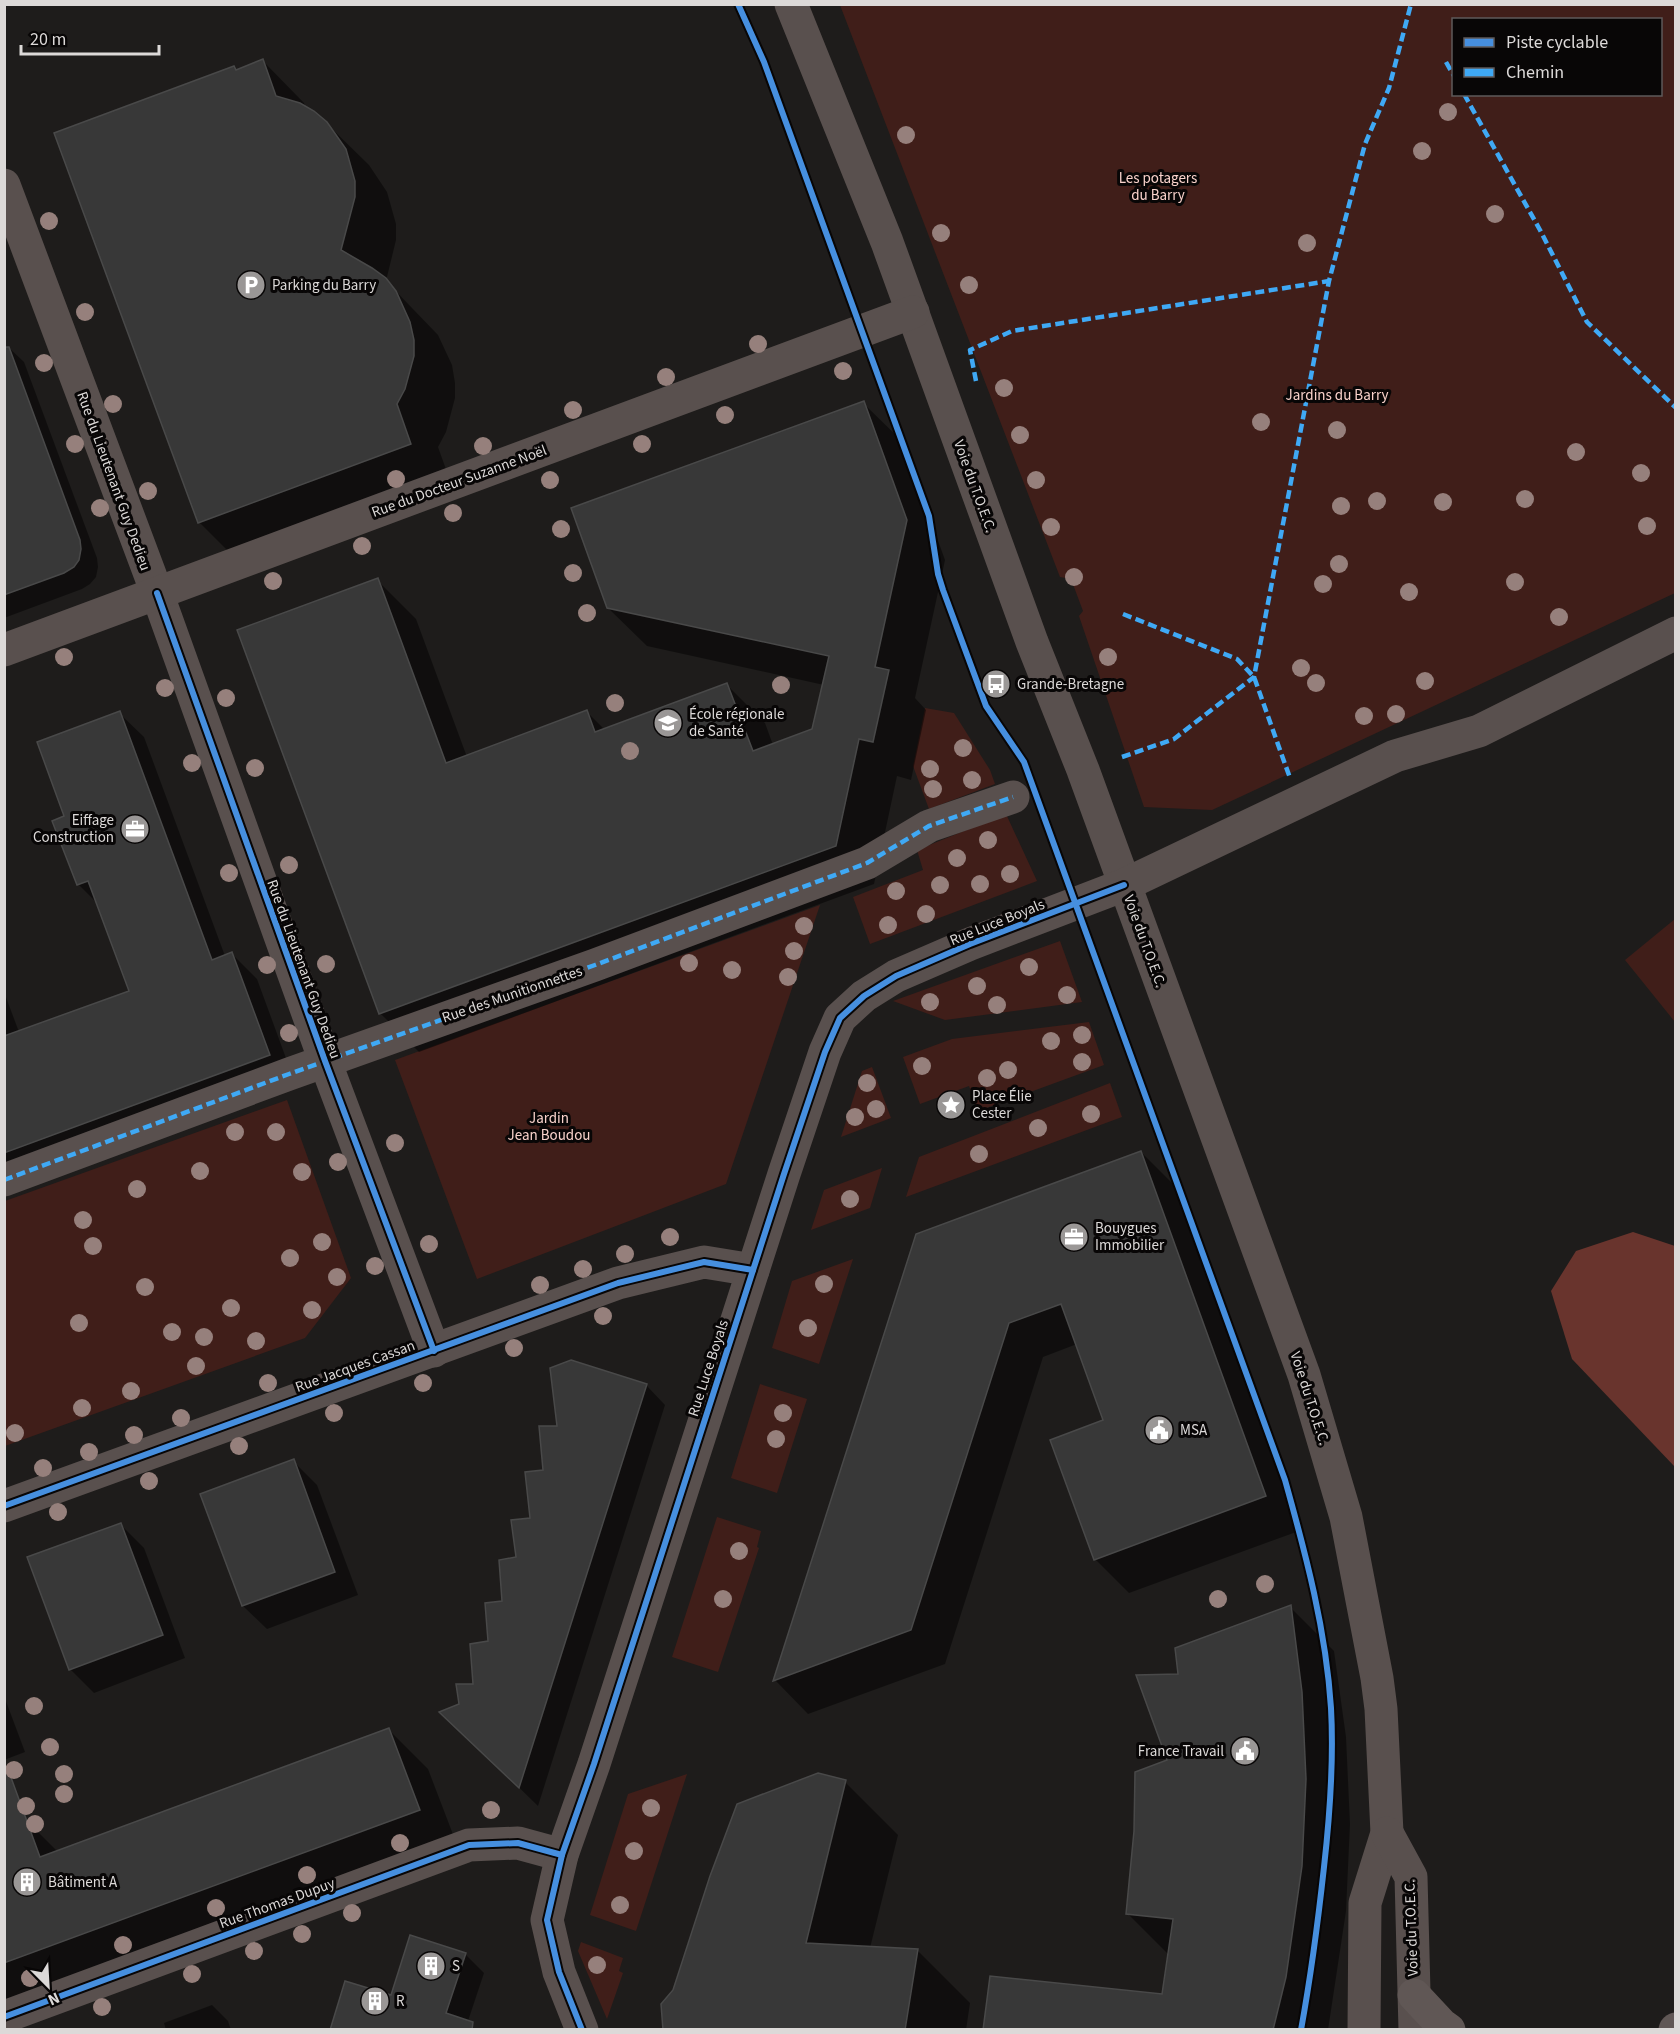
<svg xmlns="http://www.w3.org/2000/svg" width="1680" height="2034" font-family="'Source Sans 3',sans-serif">
  <rect width="100%" height="100%" fill="#1e1c1b"/>
  <!-- green -->
  <g fill="#401e19" fill-rule="evenodd">
    <path d="M840 5H1675V593L1212 810 1144 807 1079 616 1083 611 1071 579 1060 577ZM1454 20H1660V94H1454Z"/>
    <polygon points="925,708 954,713 990,770 995,784 929,809 913,766"/>
    <polygon points="1006,814 1037,881 870,944 853,897 923,870 917,850"/>
    <polygon points="820,905 726,1184 477,1279 395,1060"/>
    <polygon points="1675,919 1675,1022 1625,960"/>
    <polygon points="1060,941 1082,1002 945,1020 893,1001"/>
    <polygon points="1089,1022 1104,1065 978,1111 969,1086 920,1104 903,1057 952,1039"/>
    <polygon points="872,1067 891,1118 841,1137 862,1071"/>
    <polygon points="1110,1083 1122,1117 906,1197 919,1157"/>
    <polygon points="287,1100 351,1278 305,1338 5,1446 5,1201"/>
    <polygon points="882,1168 870,1208 811,1230 824,1190"/>
    <polygon points="853,1259 819,1364 772,1348 792,1281"/>
    <polygon points="760,1384 807,1399 777,1493 731,1478"/>
    <polygon points="717,1517 761,1531 757,1547 759,1548 718,1672 672,1657"/>
    <polygon points="687,1774 636,1931 590,1915 628,1794"/>
    <polygon points="581,1942 623,1958 619,1971 623,1973 607,2019 578,1951"/>
  </g>
  <!-- water -->
  <polygon fill="#69342d" points="1633,1232 1675,1246 1675,1467 1572,1359 1551,1291 1576,1251"/>
  <!-- shadow -->
  <g fill="#0007">
    <polygon points="263,61 304,103 306,109 326,123 369,165 387,192 396,224 396,240 386,281 438,335 452,365 455,383 455,398 446,432 438,447 452,486 241,564 199,522 237,71"/>
    <polygon points="4,346 7,346 24,362 97,558 98,567 96,577 90,584 82,589 4,618"/>
    <polygon points="863,403 902,441 945,560 915,698 926,710 911,780 897,776 874,884 419,1052 380,1013 377,580 416,619 467,757 587,712 605,730 727,685 765,723 773,745 813,730 824,685 647,646 608,608"/>
    <polygon points="119,713 144,737 225,956 232,954 257,979 294,1080 4,1187 4,992 19,1032 131,992 99,905 78,884 66,817"/>
    <polygon points="1141,1152 1175,1186 1299,1531 1129,1593 1095,1559 1105,1421 1077,1344 1043,1357 945,1664 808,1714 775,1680 917,1235"/>
    <polygon points="646,1385 665,1405 538,1806 461,1731 460,1704 475,1685 532,1519 544,1471 559,1427"/>
    <polygon points="293,1461 317,1485 358,1595 267,1629 243,1606 202,1495"/>
    <polygon points="121,1525 144,1548 185,1658 94,1693 70,1669"/>
    <polygon points="1290,1607 1334,1651 1346,1737 1350,1824 1346,1911 1328,2030 985,2030 1163,1996 1169,1955 1128,1914 1168,1761 1180,1675"/>
    <polygon points="4,1696 25,1752 4,1760"/>
    <polygon points="389,1730 428,1769 459,1850 4,2017 4,1827 25,1819 58,1852"/>
    <polygon points="845,1782 898,1835 870,1948 917,1950 970,2003 966,2030 662,2030 675,1991"/>
    <polygon points="465,1954 484,1973 465,2030 392,1997"/>
    <polygon points="212,2005 228,2021 231,2030 166,2030 164,2023"/>
  </g>
  <!-- building -->
  <g fill="#383838" stroke="#494949" stroke-width="1.5">
    <polygon points="263,59 276,96 300,103 314,111 327,122 346,149 355,181 355,197 341,250 372,268 386,278 396,291 410,322 414,340 414,356 405,389 397,404 411,444 198,523 54,133 234,66 236,70"/>
    <polygon points="4,347 9,347 80,540 81,549 79,560 74,567 64,573 4,595"/>
    <polygon points="864,401 907,520 875,667 889,670 873,742 859,739 836,846 379,1014 237,630 378,578 446,763 587,710 595,732 727,683 753,751 812,729 829,656 607,608 571,508"/>
    <polygon points="120,711 212,960 232,952 270,1055 4,1153 4,1036 129,991 88,881 77,885 52,821 64,816 37,742"/>
    <polygon points="1141,1151 1266,1496 1094,1560 1050,1440 1103,1420 1061,1304 1009,1323 911,1630 773,1681 916,1234"/>
    <polygon points="571,1360 647,1384 519,1788 439,1712 459,1704 456,1684 473,1684 470,1644 488,1641 485,1603 502,1601 499,1560 516,1557 511,1520 530,1518 525,1472 543,1470 539,1426 557,1426 550,1368"/>
    <polygon points="294,1459 335,1572 242,1606 200,1494"/>
    <polygon points="121,1523 163,1635 69,1670 27,1557"/>
    <polygon points="1291,1605 1302,1692 1306,1779 1302,1866 1286,1977 1273,2030 983,2030 990,1976 1162,1994 1173,1919 1126,1914 1134,1831 1135,1772 1167,1760 1136,1675 1178,1674 1175,1648"/>
    <polygon points="389,1728 420,1810 4,1963 4,1773 9,1772 40,1857"/>
    <polygon points="818,1773 846,1780 806,1943 918,1949 905,2030 663,2030 661,2004 673,1990 710,1876 737,1804"/>
    <polygon points="410,1935 466,1953 446,2013 473,2022 472,2030 330,2030 345,1981 391,1995"/>
  </g>
  <g fill="none" stroke-linecap="round" stroke-linejoin="round">
    <!-- minor -->
    <g stroke="#59504e" stroke-width="33">
      <polyline points="791,4 887,242 1032,642 1083,770 1304,1375 1346,1517 1377,1678 1381,1709 1387,1833 1365,1903 1364,2030"/>
      <polyline points="4,185 157,593 325,1061 434,1351"/>
      <polyline points="4,650 913,312"/>
      <polyline points="4,1180 289,1074 595,965 867,863 929,826 1013,797"/>
      <polyline points="4,1506 618,1283 704,1262 753,1270"/>
      <polyline points="1387,1833 1411,1877 1415,2030"/>
      <polyline points="4,2017 469,1845 518,1843 562,1855"/>
      <polyline points="582,2030 559,1972 547,1920 562,1855 594,1764 784,1174 825,1052 840,1018 864,996 896,976 970,944 1124,885 1395,756 1479,731 1676,633"/>
    </g>
    <!-- highway -->
    <g stroke="#605755" stroke-width="33">
      <polyline points="1414,1995 1442,2025 1449,2030"/>
      <polyline points="1675,2030 1676,2029"/>
    </g>
    <!-- quiet -->
    <g stroke="#3fa9f5" stroke-width="4.5" stroke-dasharray="9 4.5" stroke-linecap="butt">
      <polyline points="1446,62 1454,76"/>
      <polyline points="1464,94 1540,230 1587,322 1676,408"/>
      <polyline points="976,381 970,350 1012,331 1329,281"/>
      <polyline points="1123,614 1237,659 1254,677 1290,778"/>
      <polyline points="1122,757 1174,739 1254,677 1329,281 1365,144 1389,88 1411,4"/>
      <polyline points="4,1180 289,1074 595,965 867,863 929,826 1013,797"/>
    </g>
    <!-- cycleway casing -->
    <g stroke="#080606" stroke-width="10">
      <g id="cycleway">
        <path d="M738 4 764 62 929 516 938 574 943 590 986 706 1024 762 1285 1480C1306 1555 1326 1630 1331 1708 1334 1762 1330 1814 1324 1867 1318 1922 1311 1975 1301 2030"/>
        <polyline points="157,593 325,1061 434,1351"/>
        <polyline points="4,1506 618,1283 704,1262 753,1270"/>
        <polyline points="4,2017 469,1845 518,1843 562,1855"/>
        <polyline points="582,2030 559,1972 547,1920 562,1855 594,1764 784,1174 825,1052 840,1018 864,996 896,976 970,944 1124,885"/>
      </g>
    </g>
    <!-- cycleway -->
    <use href="#cycleway" stroke="#468fdf" stroke-width="6"/>
  </g>
  <!-- trees -->
  <g fill="#96807c">
    <circle cx="1448" cy="112" r="9"/>
    <circle cx="906" cy="135" r="9"/>
    <circle cx="1422" cy="151" r="9"/>
    <circle cx="1495" cy="214" r="9"/>
    <circle cx="49" cy="221" r="9"/>
    <circle cx="941" cy="233" r="9"/>
    <circle cx="1307" cy="243" r="9"/>
    <circle cx="969" cy="285" r="9"/>
    <circle cx="85" cy="312" r="9"/>
    <circle cx="758" cy="344" r="9"/>
    <circle cx="44" cy="363" r="9"/>
    <circle cx="843" cy="371" r="9"/>
    <circle cx="666" cy="377" r="9"/>
    <circle cx="1004" cy="388" r="9"/>
    <circle cx="113" cy="404" r="9"/>
    <circle cx="573" cy="410" r="9"/>
    <circle cx="725" cy="415" r="9"/>
    <circle cx="1261" cy="422" r="9"/>
    <circle cx="1337" cy="430" r="9"/>
    <circle cx="1020" cy="435" r="9"/>
    <circle cx="75" cy="444" r="9"/>
    <circle cx="642" cy="444" r="9"/>
    <circle cx="483" cy="446" r="9"/>
    <circle cx="1576" cy="452" r="9"/>
    <circle cx="1641" cy="473" r="9"/>
    <circle cx="396" cy="479" r="9"/>
    <circle cx="550" cy="480" r="9"/>
    <circle cx="1036" cy="480" r="9"/>
    <circle cx="148" cy="491" r="9"/>
    <circle cx="1525" cy="499" r="9"/>
    <circle cx="1377" cy="501" r="9"/>
    <circle cx="1443" cy="502" r="9"/>
    <circle cx="1341" cy="506" r="9"/>
    <circle cx="100" cy="508" r="9"/>
    <circle cx="453" cy="513" r="9"/>
    <circle cx="1647" cy="526" r="9"/>
    <circle cx="1051" cy="527" r="9"/>
    <circle cx="561" cy="529" r="9"/>
    <circle cx="362" cy="546" r="9"/>
    <circle cx="1339" cy="564" r="9"/>
    <circle cx="573" cy="573" r="9"/>
    <circle cx="1074" cy="577" r="9"/>
    <circle cx="273" cy="581" r="9"/>
    <circle cx="1515" cy="582" r="9"/>
    <circle cx="1323" cy="584" r="9"/>
    <circle cx="1409" cy="592" r="9"/>
    <circle cx="587" cy="613" r="9"/>
    <circle cx="1559" cy="617" r="9"/>
    <circle cx="64" cy="657" r="9"/>
    <circle cx="1108" cy="657" r="9"/>
    <circle cx="1301" cy="668" r="9"/>
    <circle cx="1425" cy="681" r="9"/>
    <circle cx="1316" cy="683" r="9"/>
    <circle cx="781" cy="685" r="9"/>
    <circle cx="165" cy="688" r="9"/>
    <circle cx="226" cy="698" r="9"/>
    <circle cx="615" cy="703" r="9"/>
    <circle cx="1396" cy="714" r="9"/>
    <circle cx="1364" cy="716" r="9"/>
    <circle cx="963" cy="748" r="9"/>
    <circle cx="630" cy="751" r="9"/>
    <circle cx="192" cy="763" r="9"/>
    <circle cx="255" cy="768" r="9"/>
    <circle cx="930" cy="769" r="9"/>
    <circle cx="972" cy="780" r="9"/>
    <circle cx="933" cy="789" r="9"/>
    <circle cx="988" cy="840" r="9"/>
    <circle cx="957" cy="858" r="9"/>
    <circle cx="289" cy="865" r="9"/>
    <circle cx="229" cy="873" r="9"/>
    <circle cx="1010" cy="874" r="9"/>
    <circle cx="980" cy="884" r="9"/>
    <circle cx="940" cy="885" r="9"/>
    <circle cx="896" cy="891" r="9"/>
    <circle cx="926" cy="914" r="9"/>
    <circle cx="888" cy="925" r="9"/>
    <circle cx="804" cy="926" r="9"/>
    <circle cx="794" cy="951" r="9"/>
    <circle cx="689" cy="963" r="9"/>
    <circle cx="326" cy="964" r="9"/>
    <circle cx="267" cy="965" r="9"/>
    <circle cx="1029" cy="967" r="9"/>
    <circle cx="732" cy="970" r="9"/>
    <circle cx="788" cy="977" r="9"/>
    <circle cx="977" cy="986" r="9"/>
    <circle cx="1067" cy="995" r="9"/>
    <circle cx="930" cy="1002" r="9"/>
    <circle cx="997" cy="1005" r="9"/>
    <circle cx="289" cy="1033" r="9"/>
    <circle cx="1082" cy="1035" r="9"/>
    <circle cx="1051" cy="1041" r="9"/>
    <circle cx="1082" cy="1062" r="9"/>
    <circle cx="922" cy="1066" r="9"/>
    <circle cx="1008" cy="1070" r="9"/>
    <circle cx="987" cy="1078" r="9"/>
    <circle cx="867" cy="1083" r="9"/>
    <circle cx="876" cy="1109" r="9"/>
    <circle cx="1091" cy="1114" r="9"/>
    <circle cx="855" cy="1117" r="9"/>
    <circle cx="1038" cy="1128" r="9"/>
    <circle cx="235" cy="1132" r="9"/>
    <circle cx="276" cy="1132" r="9"/>
    <circle cx="395" cy="1143" r="9"/>
    <circle cx="979" cy="1154" r="9"/>
    <circle cx="338" cy="1162" r="9"/>
    <circle cx="200" cy="1171" r="9"/>
    <circle cx="302" cy="1172" r="9"/>
    <circle cx="137" cy="1189" r="9"/>
    <circle cx="850" cy="1199" r="9"/>
    <circle cx="83" cy="1220" r="9"/>
    <circle cx="670" cy="1237" r="9"/>
    <circle cx="322" cy="1242" r="9"/>
    <circle cx="429" cy="1244" r="9"/>
    <circle cx="93" cy="1246" r="9"/>
    <circle cx="625" cy="1254" r="9"/>
    <circle cx="290" cy="1258" r="9"/>
    <circle cx="375" cy="1266" r="9"/>
    <circle cx="583" cy="1269" r="9"/>
    <circle cx="337" cy="1277" r="9"/>
    <circle cx="824" cy="1284" r="9"/>
    <circle cx="540" cy="1285" r="9"/>
    <circle cx="145" cy="1287" r="9"/>
    <circle cx="231" cy="1308" r="9"/>
    <circle cx="312" cy="1310" r="9"/>
    <circle cx="603" cy="1316" r="9"/>
    <circle cx="79" cy="1323" r="9"/>
    <circle cx="808" cy="1328" r="9"/>
    <circle cx="172" cy="1332" r="9"/>
    <circle cx="204" cy="1337" r="9"/>
    <circle cx="256" cy="1341" r="9"/>
    <circle cx="514" cy="1348" r="9"/>
    <circle cx="196" cy="1366" r="9"/>
    <circle cx="268" cy="1383" r="9"/>
    <circle cx="423" cy="1383" r="9"/>
    <circle cx="131" cy="1391" r="9"/>
    <circle cx="82" cy="1408" r="9"/>
    <circle cx="334" cy="1413" r="9"/>
    <circle cx="783" cy="1413" r="9"/>
    <circle cx="181" cy="1418" r="9"/>
    <circle cx="15" cy="1433" r="9"/>
    <circle cx="134" cy="1435" r="9"/>
    <circle cx="776" cy="1439" r="9"/>
    <circle cx="239" cy="1446" r="9"/>
    <circle cx="89" cy="1452" r="9"/>
    <circle cx="43" cy="1468" r="9"/>
    <circle cx="149" cy="1481" r="9"/>
    <circle cx="58" cy="1512" r="9"/>
    <circle cx="739" cy="1551" r="9"/>
    <circle cx="1265" cy="1584" r="9"/>
    <circle cx="723" cy="1599" r="9"/>
    <circle cx="1218" cy="1599" r="9"/>
    <circle cx="34" cy="1706" r="9"/>
    <circle cx="50" cy="1747" r="9"/>
    <circle cx="14" cy="1770" r="9"/>
    <circle cx="64" cy="1774" r="9"/>
    <circle cx="64" cy="1794" r="9"/>
    <circle cx="26" cy="1806" r="9"/>
    <circle cx="651" cy="1808" r="9"/>
    <circle cx="491" cy="1810" r="9"/>
    <circle cx="35" cy="1824" r="9"/>
    <circle cx="400" cy="1843" r="9"/>
    <circle cx="634" cy="1851" r="9"/>
    <circle cx="307" cy="1875" r="9"/>
    <circle cx="620" cy="1905" r="9"/>
    <circle cx="216" cy="1908" r="9"/>
    <circle cx="352" cy="1913" r="9"/>
    <circle cx="302" cy="1934" r="9"/>
    <circle cx="123" cy="1945" r="9"/>
    <circle cx="254" cy="1951" r="9"/>
    <circle cx="597" cy="1965" r="9"/>
    <circle cx="192" cy="1974" r="9"/>
    <circle cx="30" cy="1978" r="9"/>
    <circle cx="102" cy="2007" r="9"/>
  </g>
  <!-- icons -->
  <defs>
    <g id="parking-disc" transform="scale(1.5)"><circle r="9.5" fill="#9a9796" stroke="#080606"/><path d="M-3.5-5.5H1a3.5 3.5 0 0 1 0 7H-1V5.5H-3.5ZM-1-3.4V-.6H.8a1.4 1.4 0 0 0 0-2.8Z" fill="#fff"/></g>
    <g id="bus-disc" transform="scale(1.5)"><circle r="9.5" fill="#9a9796" stroke="#080606"/><path d="M-5-6H5V4H4V6H2V4H-2V6H-4V4H-5ZM-3.5-4V0h7V-4ZM-3.5 1.2v1.5H-2V1.2ZM2 1.2v1.5H3.5V1.2Z" fill="#fff"/></g>
    <g id="university-disc" transform="scale(1.5)"><circle r="9.5" fill="#9a9796" stroke="#080606"/><path d="M0-5L7-2L0 1L-7-2ZM-4 1L0 2.5L4 1V4Q0 6-4 4Z" fill="#fff"/></g>
    <g id="office-disc" transform="scale(1.5)"><circle r="9.5" fill="#9a9796" stroke="#080606"/><path d="M-6-3h4V-5.5h4V-3h4V5H-6ZM-1-4.5V-3h2v-1.5ZM-6 0V1H6V0Z" fill="#fff"/></g>
    <g id="sight-disc" transform="scale(1.5)"><circle r="9.5" fill="#9a9796" stroke="#080606"/><path d="M0-6L1.8-2.2L6-1.7L2.9 1.2L3.7 5.4L0 3.3L-3.7 5.4L-2.9 1.2L-6-1.7L-1.8-2.2Z" fill="#fff"/></g>
    <g id="civic-disc" transform="scale(1.5)"><circle r="9.5" fill="#9a9796" stroke="#080606"/><path d="M-.6-6.5H3V-4.5H.6V-3L4-1V1h2V6H-6V1h2V-1L-.6-3ZM-1.2 2.5V6h2.4V2.5Z" fill="#fff"/></g>
    <g id="building-disc" transform="scale(1.5)"><circle r="9.5" fill="#9a9796" stroke="#080606"/><path d="M-4-6H4V6H1V3H-1V6H-4ZM-2.5-4.3h1.7v1.8h-1.7ZM.8-4.3h1.7v1.8H.8ZM-2.5-1h1.7V.8h-1.7ZM.8-1h1.7V.8H.8Z" fill="#fff"/></g>
  </defs>
  <g fill-rule="evenodd">
    <use href="#parking-disc" x="251" y="285"/>
    <use href="#bus-disc" x="996" y="684"/>
    <use href="#university-disc" x="668" y="723"/>
    <use href="#office-disc" x="135" y="829"/>
    <use href="#sight-disc" x="951" y="1105"/>
    <use href="#office-disc" x="1074" y="1237"/>
    <use href="#civic-disc" x="1159" y="1430"/>
    <use href="#civic-disc" x="1245" y="1751"/>
    <use href="#building-disc" x="27" y="1882"/>
    <use href="#building-disc" x="431" y="1966"/>
    <use href="#building-disc" x="375" y="2001"/>
  </g>
  <g text-anchor="middle" stroke-width="6" stroke-linejoin="round" paint-order="stroke">
    <!-- park labels -->
    <g font-size="15" fill="#f9d2cb" stroke="#080606">
      <text x="1158" y="183">Les potagers<tspan x="1158" dy="17">du Barry</tspan></text>
      <text x="1337" y="400">Jardins du Barry</text>
      <text x="549" y="1123">Jardin<tspan x="549" dy="17">Jean Boudou</tspan></text>
    </g>
    <!-- poi labels -->
    <g font-size="15" fill="#dcd9d8" stroke="#080606" text-anchor="start">
      <text x="272" y="290">Parking du Barry</text>
      <text x="1017" y="689">Grande-Bretagne</text>
      <text x="689" y="719">École régionale<tspan x="689" dy="17">de Santé</tspan></text>
      <text x="114" y="825" text-anchor="end">Eiffage<tspan x="114" dy="17">Construction</tspan></text>
      <text x="972" y="1101">Place Élie<tspan x="972" dy="17">Cester</tspan></text>
      <text x="1095" y="1233">Bouygues<tspan x="1095" dy="17">Immobilier</tspan></text>
      <text x="1180" y="1435">MSA</text>
      <text x="1224" y="1756" text-anchor="end">France Travail</text>
      <text x="48" y="1887">Bâtiment A</text>
      <text x="452" y="1971">S</text>
      <text x="396" y="2006">R</text>
    </g>
    <!-- street labels -->
    <g font-size="15" fill="#dcd9d8" stroke="#080606">
      <text transform="translate(114 481) rotate(70)" y="5">Rue du Lieutenant Guy Dedieu</text>
      <text transform="translate(459 481) rotate(-20)" y="5">Rue du Docteur Suzanne Noël</text>
      <text transform="translate(975 486) rotate(70)" y="5">Voie du T.O.E.C.</text>
      <text transform="translate(997 922) rotate(-22)" y="5">Rue Luce Boyals</text>
      <text transform="translate(1145 941) rotate(70)" y="5">Voie du T.O.E.C.</text>
      <text transform="translate(304 969) rotate(70)" y="5">Rue du Lieutenant Guy Dedieu</text>
      <text transform="translate(512 994) rotate(-19)" y="5">Rue des Munitionnettes</text>
      <text transform="translate(355 1366) rotate(-20)" y="5">Rue Jacques Cassan</text>
      <text transform="translate(708 1368) rotate(-72)" y="5">Rue Luce Boyals</text>
      <text transform="translate(1310 1398) rotate(72)" y="5">Voie du T.O.E.C.</text>
      <text transform="translate(277 1903) rotate(-20)" y="5">Rue Thomas Dupuy</text>
      <text transform="translate(1411 1928) rotate(-92)" y="5">Voie du T.O.E.C.</text>
    </g>
  </g>
  <!-- border -->
  <rect width="1680" height="2034" fill="none" stroke="#dcd9d8" stroke-width="12"/>
  <!-- legend -->
  <rect x="1452" y="18" width="210" height="78" fill="#080606" stroke="#5d5a5a" stroke-width="1.5"/>
  <rect x="1464" y="38" width="30" height="9" fill="#468fdf" stroke="#5d5a5a" stroke-width="1.5"/>
  <text x="1506" y="48" font-size="18" fill="#dcd9d8">Piste cyclable</text>
  <rect x="1464" y="68" width="30" height="9" fill="#3fa9f5" stroke="#5d5a5a" stroke-width="1.5"/>
  <text x="1506" y="78" font-size="18" fill="#dcd9d8">Chemin</text>
  <!-- north arrow -->
  <g transform="translate(48 1986) rotate(156)" stroke="#080606" stroke-width="4.5" paint-order="stroke">
  <path d="M0-4.5L10 22L0 15L-10 22Z" fill="#dcd9d8"/>
  <text y="-9" font-size="16" font-weight="bold" text-anchor="middle" fill="#dcd9d8">N</text>
  </g>
  <!-- scale -->
  <path d="M21 45v9h138v-9" fill="none" stroke="#dcd9d8" stroke-width="3"/>
  <text x="30" y="45" font-size="18" fill="#dcd9d8" stroke="#080606" stroke-width="4.5" paint-order="stroke">20 m</text>
</svg>
